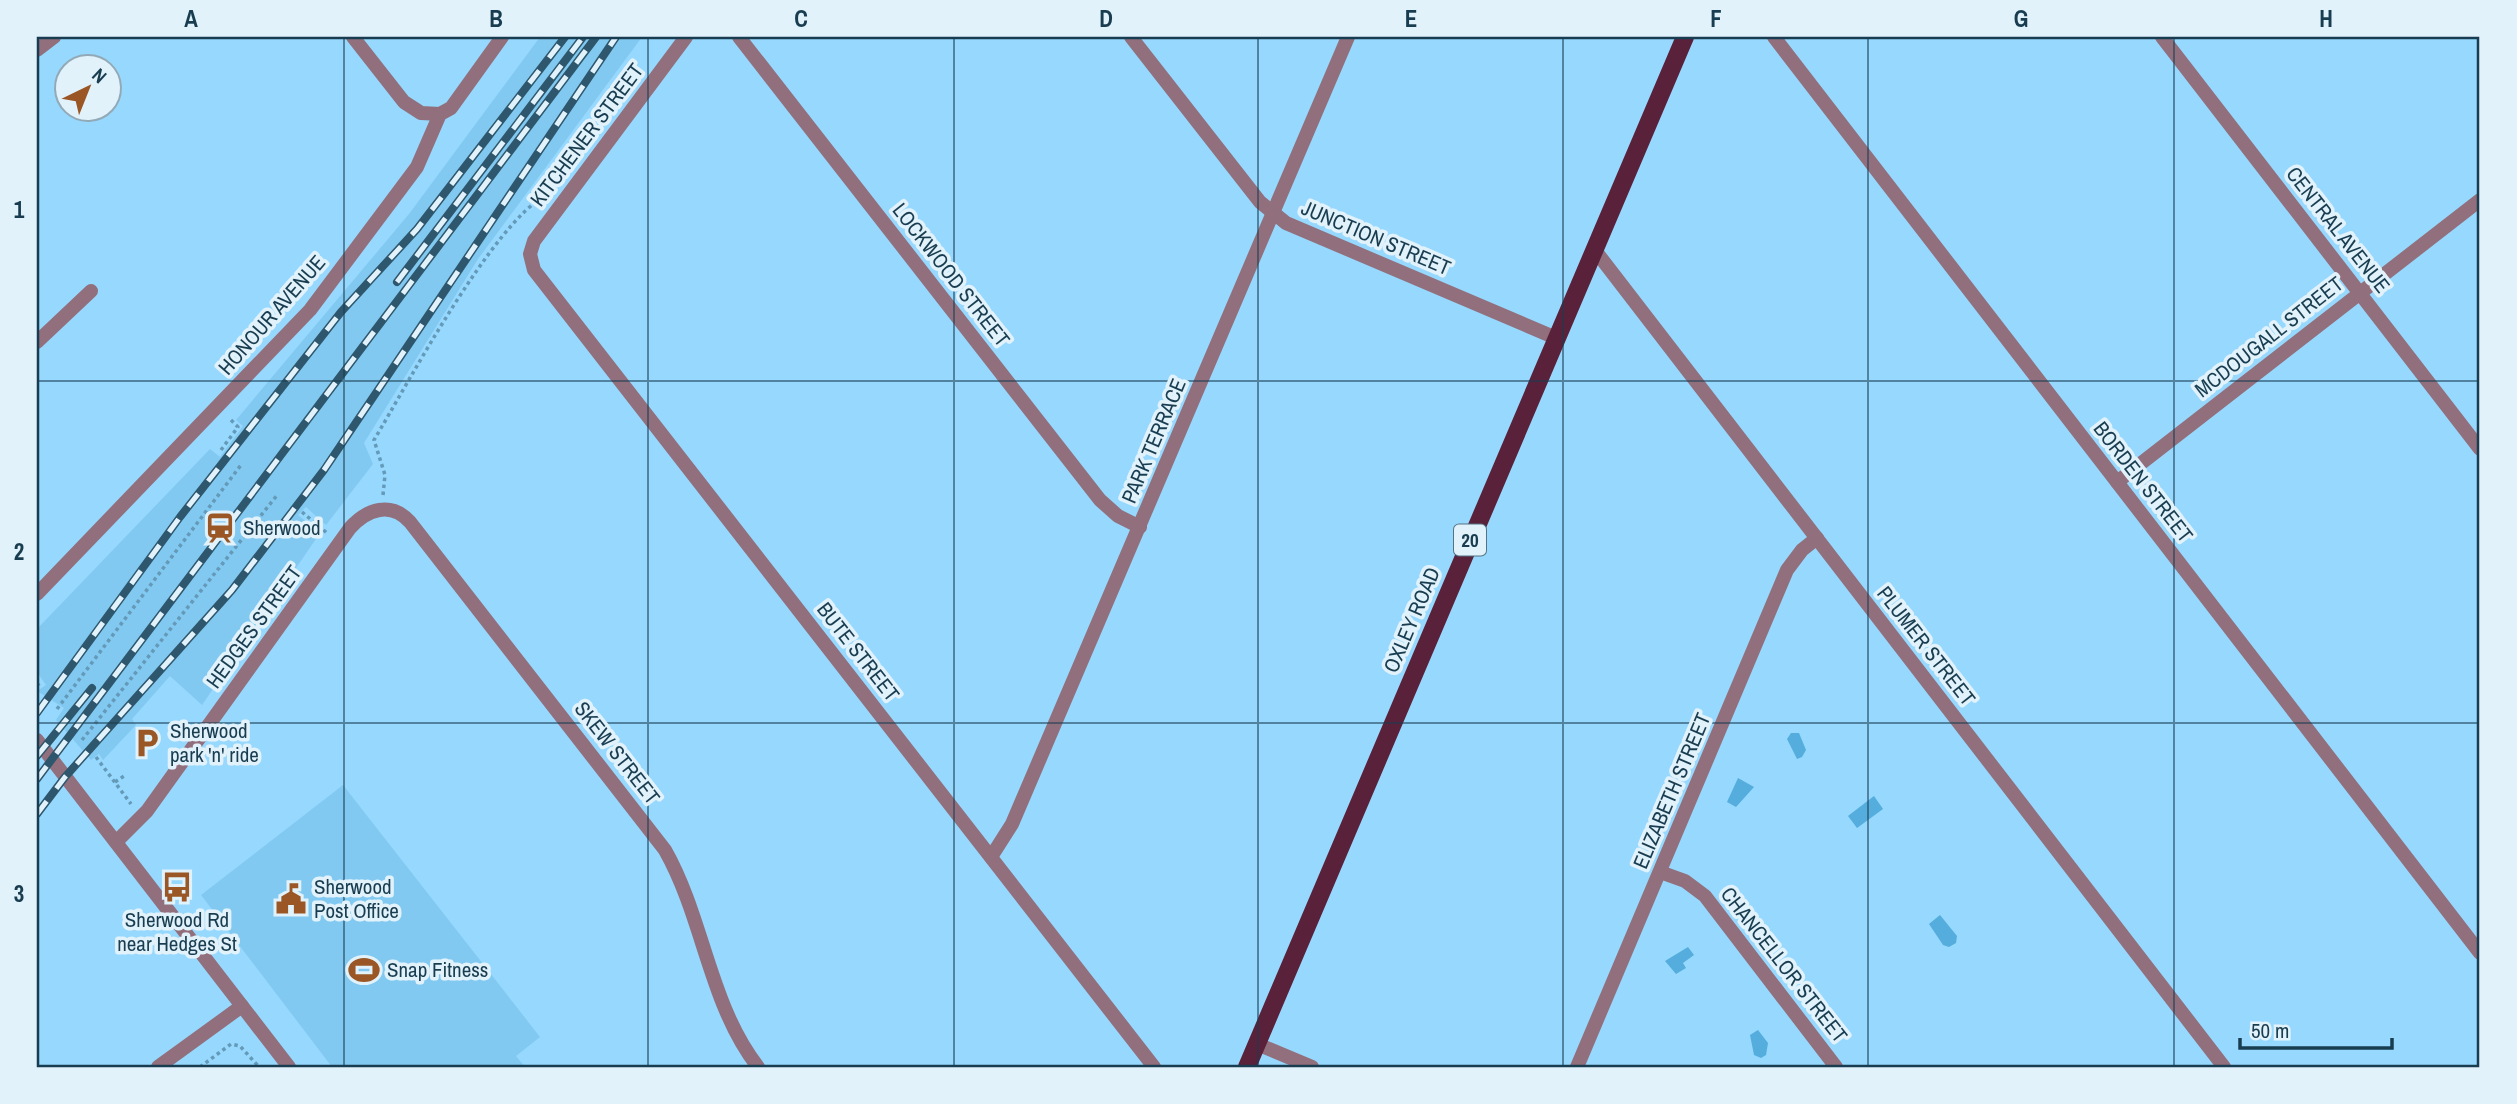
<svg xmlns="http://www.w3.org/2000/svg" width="2517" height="1104" font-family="'Archivo Narrow',sans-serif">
  <rect width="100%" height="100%" fill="#96d8fe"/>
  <!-- built -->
  <g fill="#82c9f1">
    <polygon points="540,37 642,37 478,259 364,443 373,464 326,525 306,507 298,515 320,533 202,705 170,676 132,719 136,725 103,760 99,754 91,760 56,720 64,708 37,691 46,685 37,672 37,629 210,449 220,457 243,426 236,420 409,214"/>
    <polygon points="343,785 540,1037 516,1056 525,1067 332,1067 201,895"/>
  </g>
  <!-- water -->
  <g fill="#54addc">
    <polygon points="1791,733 1799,733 1806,750 1802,757 1797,759 1787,739"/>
    <polygon points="1738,778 1754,787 1736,807 1727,802"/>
    <polygon points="1874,796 1883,809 1857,828 1848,816"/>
    <polygon points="1940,915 1957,936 1956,943 1949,947 1943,945 1929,924"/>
    <polygon points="1688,947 1694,955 1683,963 1686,968 1676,974 1665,961"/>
    <polygon points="1758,1030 1768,1043 1766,1055 1761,1058 1754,1055 1750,1035"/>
  </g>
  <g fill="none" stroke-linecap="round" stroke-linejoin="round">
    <!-- path -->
    <g stroke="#649ab8" stroke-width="3.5" stroke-dasharray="3.5 3.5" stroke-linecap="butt">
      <polyline points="221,450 238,427 229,418"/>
      <path d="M383 495 385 475 374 440C410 380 491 226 547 194"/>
      <polyline points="302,512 327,533"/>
      <polyline points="37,683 40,687"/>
      <polyline points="57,709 241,465"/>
      <polyline points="82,740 278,494"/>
      <polyline points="96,757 131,804"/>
      <polyline points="115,782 124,776"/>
      <polyline points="200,1067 231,1044 240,1046 259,1067"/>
    </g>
    <!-- minor -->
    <g stroke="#926f7c" stroke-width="14">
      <polyline points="686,37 534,241 530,254 534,270 1154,1067"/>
      <polyline points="739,37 1100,500 1118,516 1140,527"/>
      <polyline points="1131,37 1260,202 1286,223 1556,338"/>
      <polyline points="1774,37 2480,953"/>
      <polyline points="2162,37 2480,449"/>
      <polyline points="1594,249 2224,1067"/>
      <polyline points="37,342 91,291"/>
      <polyline points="2117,482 2480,200"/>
      <path d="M116 842 147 811 350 528C367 509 391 501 410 522L665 850C704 919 709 1004 758 1067"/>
      <polyline points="991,857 1012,824 1348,37"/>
      <polyline points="1660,872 1685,881 1705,896 1836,1067"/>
      <polyline points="1257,1044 1312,1067"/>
      <polyline points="158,1067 242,1006"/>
      <polyline points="1577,1067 1787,570 1802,550 1817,538"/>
    </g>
    <!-- tertiary -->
    <g stroke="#926f7c" stroke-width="14">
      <polyline points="353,37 404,102 421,113 440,114"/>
      <polyline points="37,50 54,37"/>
      <polyline points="37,594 310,310 417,167 440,114 451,108 502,37"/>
      <polyline points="37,740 289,1067"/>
    </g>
    <!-- primary -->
    <polyline stroke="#5a213b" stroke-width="18" points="1247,1067 1685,37"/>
    <!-- rail casing -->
    <g stroke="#2e576d" stroke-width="8">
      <g id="rail">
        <polyline points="397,282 583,37"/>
        <polyline points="37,713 180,517 341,312 417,229 565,37"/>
        <polyline points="37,756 92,688"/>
        <polyline points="37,779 596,37"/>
        <polyline points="37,814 65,777 232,590 324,470 616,37"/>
      </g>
    </g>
    <!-- rail -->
    <use href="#rail" stroke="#e2f2fb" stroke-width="5" stroke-dasharray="16" stroke-linecap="butt"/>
  </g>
  <!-- grid -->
  <path fill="none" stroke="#193d50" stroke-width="2" stroke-opacity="0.55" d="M344 37V1067M648 37V1067M954 37V1067M1258 37V1067M1563 37V1067M1868 37V1067M2174 37V1067M37 381H2480M37 723H2480"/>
  <!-- icons -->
  <defs>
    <g id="station-bare" transform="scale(2.415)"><path d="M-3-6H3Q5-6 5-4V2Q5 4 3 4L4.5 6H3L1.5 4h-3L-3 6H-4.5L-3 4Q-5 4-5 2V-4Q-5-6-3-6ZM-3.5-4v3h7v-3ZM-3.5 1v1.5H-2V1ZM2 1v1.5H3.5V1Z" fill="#9a5725" stroke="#e2f2fb" stroke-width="2.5" paint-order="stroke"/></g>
    <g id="parking-bare" transform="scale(2.415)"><path d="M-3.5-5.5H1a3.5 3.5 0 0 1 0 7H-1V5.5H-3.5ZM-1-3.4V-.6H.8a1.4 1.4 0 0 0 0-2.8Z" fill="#9a5725" stroke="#e2f2fb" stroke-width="2.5" paint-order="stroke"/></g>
    <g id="bus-bare" transform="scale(2.415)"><path d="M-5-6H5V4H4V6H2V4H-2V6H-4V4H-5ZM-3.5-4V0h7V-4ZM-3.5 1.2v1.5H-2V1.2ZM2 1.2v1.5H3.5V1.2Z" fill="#9a5725" stroke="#e2f2fb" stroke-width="2.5" paint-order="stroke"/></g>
    <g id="civic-bare" transform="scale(2.415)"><path d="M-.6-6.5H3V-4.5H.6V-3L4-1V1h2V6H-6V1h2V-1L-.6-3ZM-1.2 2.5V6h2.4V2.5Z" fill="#9a5725" stroke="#e2f2fb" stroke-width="2.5" paint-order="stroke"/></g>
    <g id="stadium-bare" transform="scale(2.415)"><path d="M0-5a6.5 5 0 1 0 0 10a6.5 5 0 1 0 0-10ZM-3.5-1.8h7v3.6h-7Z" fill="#9a5725" stroke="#e2f2fb" stroke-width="2.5" paint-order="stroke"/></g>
  </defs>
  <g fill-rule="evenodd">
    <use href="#station-bare" x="220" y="528"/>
    <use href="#parking-bare" x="147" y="743"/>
    <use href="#bus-bare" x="177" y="887"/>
    <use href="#civic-bare" x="291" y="899"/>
    <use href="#stadium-bare" x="364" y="970"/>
  </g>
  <g text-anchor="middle" stroke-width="7" stroke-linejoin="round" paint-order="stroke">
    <!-- shield labels -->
    <rect fill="#e2f2fb" stroke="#557383" stroke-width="2" x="1454" y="524.5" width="32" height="31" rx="5"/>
    <g font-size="19" font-weight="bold" fill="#193d50">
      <text x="1470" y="547">20</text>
    </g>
    <!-- street labels -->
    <g font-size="21" fill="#193d50" stroke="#e2f2fb">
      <text transform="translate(587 135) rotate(-53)" y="7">KITCHENER STREET</text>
      <text transform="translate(2338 230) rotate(52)" y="7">CENTRAL AVENUE</text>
      <text transform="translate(1376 238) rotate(23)" y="7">JUNCTION STREET</text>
      <text transform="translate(951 275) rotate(52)" y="7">LOCKWOOD STREET</text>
      <text transform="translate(272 315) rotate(-49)" y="7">HONOUR AVENUE</text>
      <text transform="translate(2269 337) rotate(-38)" y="7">MCDOUGALL STREET</text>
      <text transform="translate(1154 441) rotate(-67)" y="7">PARK TERRACE</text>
      <text transform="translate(2143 482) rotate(52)" y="7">BORDEN STREET</text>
      <text transform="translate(1412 620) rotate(-67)" y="7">OXLEY ROAD</text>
      <text transform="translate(254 627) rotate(-54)" y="7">HEDGES STREET</text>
      <text transform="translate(1926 646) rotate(52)" y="7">PLUMER STREET</text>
      <text transform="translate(858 652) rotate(52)" y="7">BUTE STREET</text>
      <text transform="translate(617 753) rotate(52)" y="7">SKEW STREET</text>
      <text transform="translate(1672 791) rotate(-67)" y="7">ELIZABETH STREET</text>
      <text transform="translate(1784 965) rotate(52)" y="7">CHANCELLOR STREET</text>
    </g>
    <!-- poi labels -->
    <g font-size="21" fill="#193d50" stroke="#e2f2fb" text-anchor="start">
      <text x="243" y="535">Sherwood</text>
      <text x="170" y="738">Sherwood<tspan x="170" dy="24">park 'n' ride</tspan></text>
      <text x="314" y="894">Sherwood<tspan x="314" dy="24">Post Office</tspan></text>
      <text x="177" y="927" text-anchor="middle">Sherwood Rd<tspan x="177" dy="24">near Hedges St</tspan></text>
      <text x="387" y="977">Snap Fitness</text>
    </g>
  </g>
  <!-- border -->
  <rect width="2517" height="1104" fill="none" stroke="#e2f2fb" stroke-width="77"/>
  <!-- north arrow -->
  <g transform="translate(88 88) rotate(43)"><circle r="33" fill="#e2f2fb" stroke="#92aab7" stroke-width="2"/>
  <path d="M0-5L12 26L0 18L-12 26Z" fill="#9a5725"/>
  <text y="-10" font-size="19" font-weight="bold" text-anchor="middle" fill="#193d50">N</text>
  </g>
  <!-- scale -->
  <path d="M2240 1038v10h152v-10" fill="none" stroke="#193d50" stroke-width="3.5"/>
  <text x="2251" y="1038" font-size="21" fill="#193d50" stroke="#e2f2fb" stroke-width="5" paint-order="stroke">50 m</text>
  <rect x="38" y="38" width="2440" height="1028" fill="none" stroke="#193d50" stroke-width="2.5"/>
  <g font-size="23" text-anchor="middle" font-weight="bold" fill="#193d50">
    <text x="191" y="27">A</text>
    <text x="496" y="27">B</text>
    <text x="801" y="27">C</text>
    <text x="1106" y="27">D</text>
    <text x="1411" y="27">E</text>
    <text x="1716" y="27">F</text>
    <text x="2021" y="27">G</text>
    <text x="2326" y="27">H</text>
    <text x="19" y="218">1</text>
    <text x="19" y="560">2</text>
    <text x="19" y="902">3</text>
  </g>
</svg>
